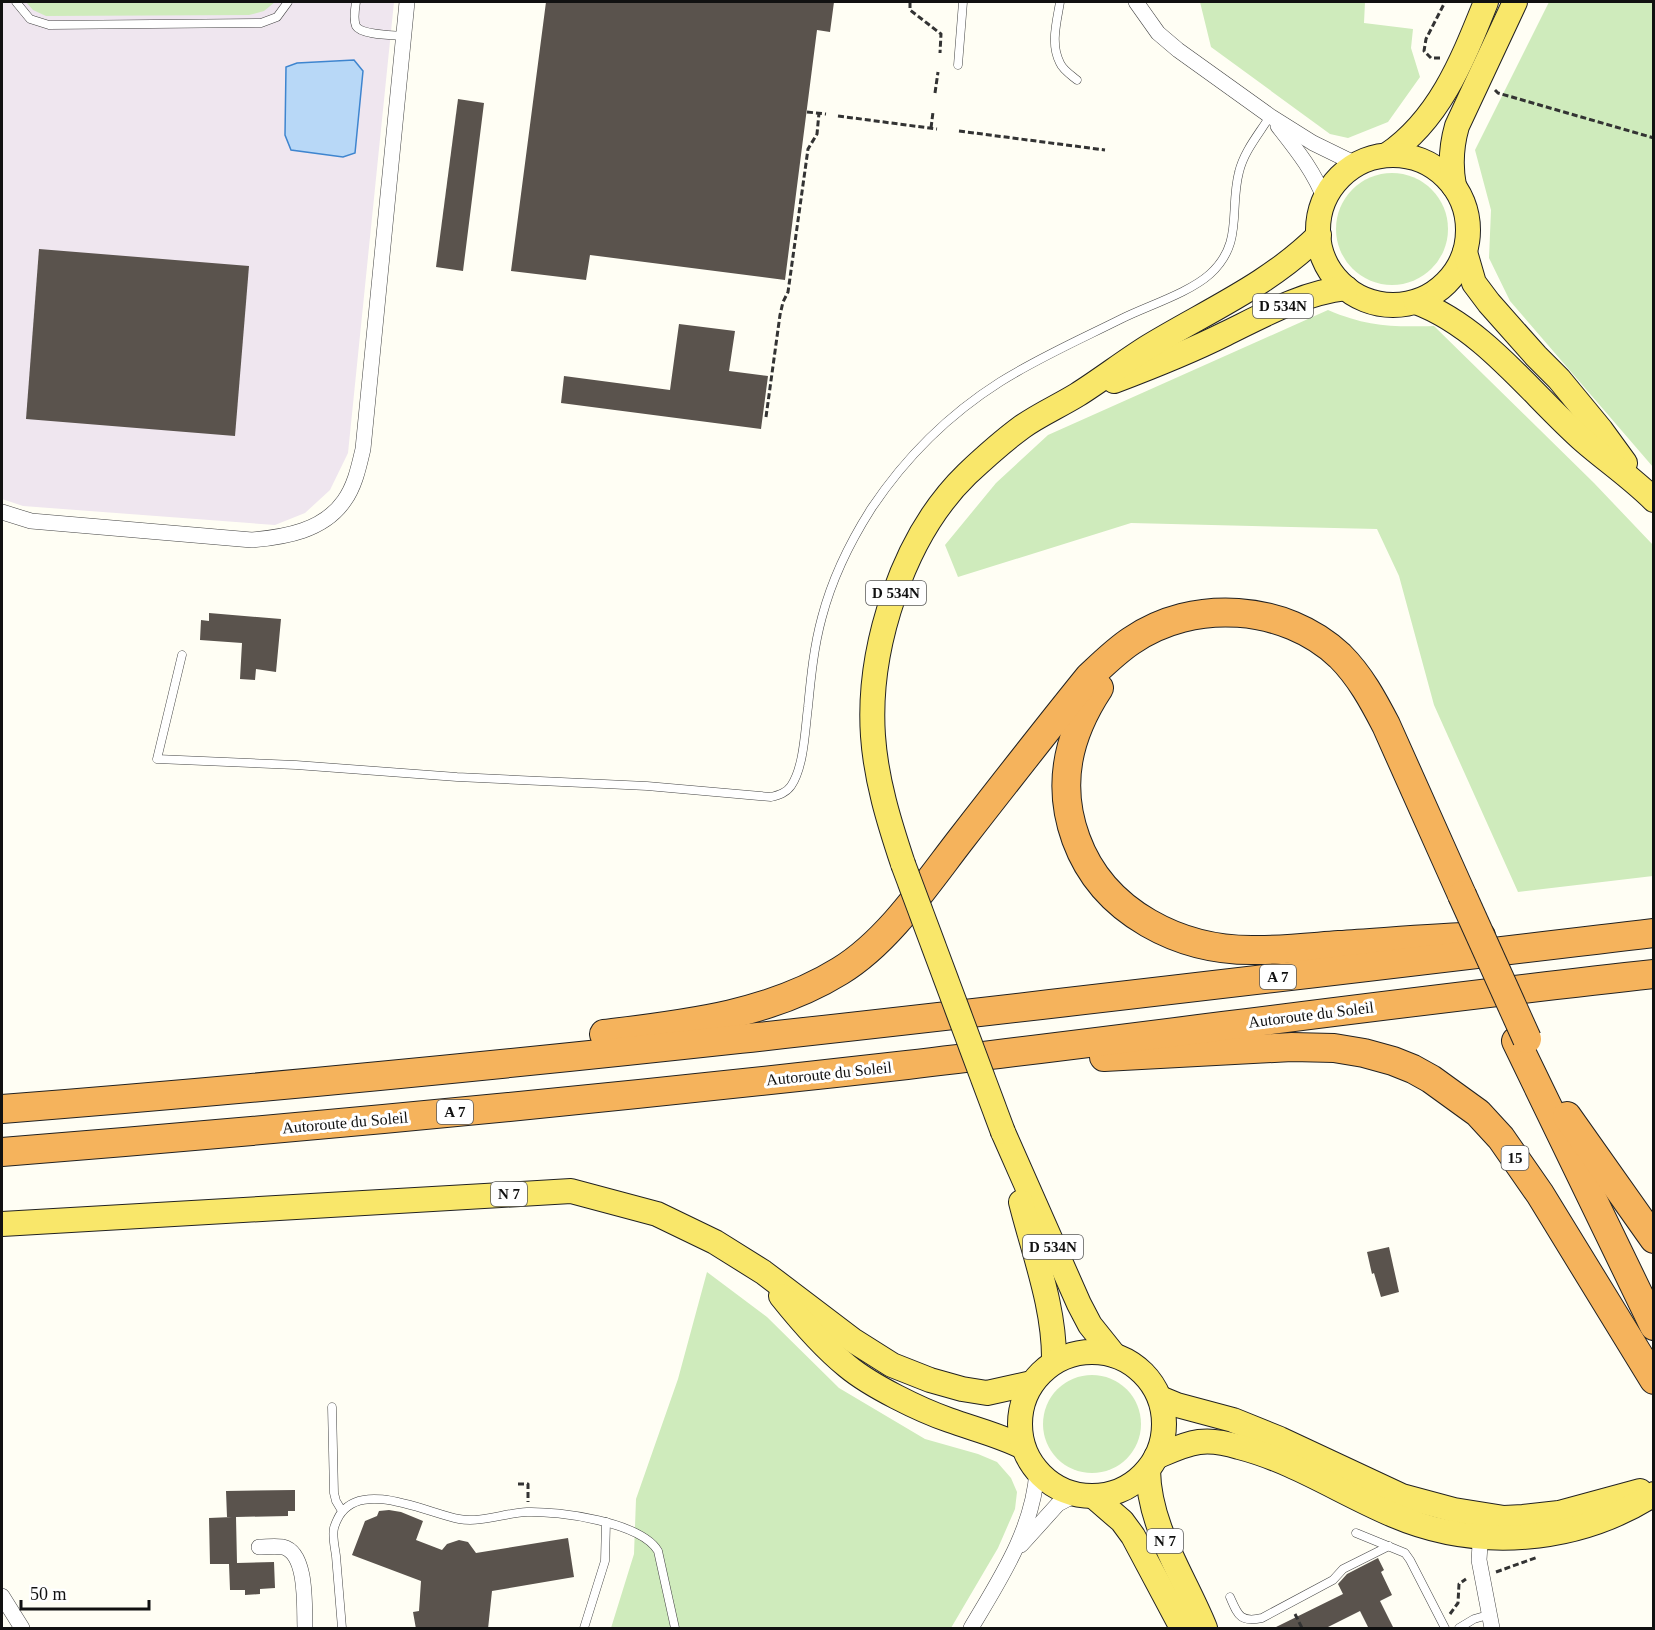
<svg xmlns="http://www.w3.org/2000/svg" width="1655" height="1630" font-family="Georgia,serif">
  <rect width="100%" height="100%" fill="#fffef4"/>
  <!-- industrial -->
  <polygon fill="#efe6ef" points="2,2 394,2 348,453 330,490 305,513 275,525 23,506 2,499"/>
  <!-- green -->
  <g fill="#cfebbc">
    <polygon points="26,2 275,2 264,11 249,15 46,16 33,10"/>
    <polygon points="1200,2 1365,2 1364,23 1413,29 1411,48 1420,77 1388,122 1348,138 1330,134 1211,47"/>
    <polygon points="1549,2 1653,2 1653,467 1510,301 1489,258 1491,210 1475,150"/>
    <circle cx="1392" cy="229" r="56"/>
    <path d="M1328 310C1368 327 1392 327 1434 326L1594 483 1653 545V876L1518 892 1434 705 1399 576 1377 529 1131 523 958 577 945 545 996 483 1048 435Z"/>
    <polygon points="707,1272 767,1317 839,1388 925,1439 978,1454 997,1462 1011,1478 1017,1492 1015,1509 998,1548 951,1628 611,1628 634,1554 636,1499 678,1379"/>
    <circle cx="1092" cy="1424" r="49"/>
  </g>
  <!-- water -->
  <polygon fill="#b8d8f7" stroke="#3e85cf" stroke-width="1.5" points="354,60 363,71 355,153 343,157 291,150 285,135 286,67 297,63"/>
  <!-- building -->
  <g fill="#5a534d">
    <polygon points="546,2 834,2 830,32 817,30 785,280 590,255 586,280 511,271"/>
    <polygon points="458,99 484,103 463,271 436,267"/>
    <polygon points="39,249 249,266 235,436 26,419"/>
    <polygon points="679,324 735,331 729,371 768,376 761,429 561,403 564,376 670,390"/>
    <polygon points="209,613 281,619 276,672 256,669 255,680 240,679 242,643 200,640 201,620 209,621"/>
    <polygon points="1389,1247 1399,1292 1381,1297 1374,1273 1372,1274 1367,1252"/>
    <polygon points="295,1490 295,1511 288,1511 288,1516 236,1517 237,1563 274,1562 275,1588 260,1589 260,1594 245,1595 245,1590 230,1590 229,1564 210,1564 209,1518 232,1517 227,1517 226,1491"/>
    <polygon points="389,1510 401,1512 423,1521 416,1540 442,1550 447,1544 459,1540 468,1542 476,1553 568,1538 574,1577 492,1591 488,1629 416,1629 413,1612 419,1611 421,1581 352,1555 365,1521 377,1516 379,1511"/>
    <polygon points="1378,1558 1384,1570 1381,1572 1392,1595 1380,1601 1394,1629 1369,1629 1360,1611 1324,1629 1272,1629 1343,1594 1338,1584 1347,1574"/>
  </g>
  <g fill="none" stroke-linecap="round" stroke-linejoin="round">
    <!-- service casing -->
    <g stroke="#444" stroke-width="9">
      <g id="service">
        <polyline points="16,2 30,19 49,25 261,23 277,17 288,2"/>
        <path d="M356 2C355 9 353 19 356 26 361 35 393 35 403 36"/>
        <path d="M1060 2C1057 21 1050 44 1060 63 1063 70 1071 75 1077 80"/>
        <polyline points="958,65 963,2"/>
        <path d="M182 655 157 759 296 765 457 777 647 786 771 797C779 795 786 793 791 786 804 767 805 730 808 707 811 676 814 646 822 617 832 579 850 542 871 509 905 458 948 415 1000 382 1038 358 1081 339 1121 319 1147 306 1189 293 1210 274 1244 243 1229 210 1239 172 1244 151 1259 134 1270 116"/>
        <polyline points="332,1407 334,1493 336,1501 342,1511"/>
        <polyline points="1356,1533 1405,1553 1410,1560 1445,1628"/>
        <path d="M1230 1597C1238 1615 1240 1623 1262 1618L1333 1580 1343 1569 1389 1546"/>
        <path d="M342 1628C340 1604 338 1580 336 1556 335 1548 332 1536 334 1528 335 1524 339 1515 342 1512 366 1481 430 1514 459 1519 481 1523 505 1513 527 1512 559 1511 641 1522 658 1551L675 1628"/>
        <polyline points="584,1628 605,1561 606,1522"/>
        <polyline points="1459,1628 1474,1619 1488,1615"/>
      </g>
    </g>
    <!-- minor casing -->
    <g stroke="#444" stroke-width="16">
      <g id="minor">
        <polyline points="1136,2 1158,33 1178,50 1270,116 1313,143 1356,164"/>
        <path d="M1278 126C1296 149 1314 171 1325 200"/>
        <path d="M2 512 31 521 252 540C285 537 323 531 344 501 355 486 359 466 363 449L407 2"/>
        <polyline points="1485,1529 1480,1545 1479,1560 1492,1628"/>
        <polyline points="1021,1545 1058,1504 1075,1495"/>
        <path d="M259 1547C266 1547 275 1546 283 1547 308 1553 304 1608 305 1628"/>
        <polyline points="2,1596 22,1628"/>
        <path d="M971 1628C1000 1579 1033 1530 1037 1471"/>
      </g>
    </g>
    <!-- primary casing -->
    <g stroke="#222" stroke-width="26">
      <g id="primary">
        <path d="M1387 155C1440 119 1463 59 1486 2"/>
        <circle cx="1393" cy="230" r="75"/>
        <path d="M1454 186C1450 165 1451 147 1457 126L1515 2"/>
        <polyline points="1465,252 1474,283 1489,303 1536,356 1559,379 1601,430 1625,463"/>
        <path d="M1416 302C1483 327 1531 394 1584 441 1607 461 1632 478 1654 500"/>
        <path d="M1114 381C1151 367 1189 352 1225 334 1264 315 1302 293 1346 288"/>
        <path d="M903 864C889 822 876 780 873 736 867 648 903 536 967 474 984 458 1003 441 1022 427 1039 415 1059 406 1077 395 1101 380 1124 362 1148 347 1207 311 1269 285 1319 235"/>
        <polyline points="1003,1132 1079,1304 1090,1325 1114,1355"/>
        <path d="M1021 1202C1034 1254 1055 1308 1054 1362"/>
        <polyline points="2,1224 571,1191 657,1214 715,1242 763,1272 854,1341 892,1365 930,1380 962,1389 987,1393 1032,1383"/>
        <path d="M781 1296C801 1321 822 1346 847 1366 871 1386 920 1410 949 1420 974 1429 999 1435 1023 1447"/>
        <circle cx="1092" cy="1424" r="72"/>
        <polyline points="1160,1398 1177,1405 1233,1420 1280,1439 1402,1496 1454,1510 1504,1518 1523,1517 1559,1513 1640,1491"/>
        <path d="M1156 1457C1170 1451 1184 1444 1199 1442 1213 1440 1226 1443 1239 1447 1294 1461 1341 1493 1393 1515 1477 1551 1576 1544 1654 1494"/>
        <path d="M1148 1470C1149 1528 1184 1576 1205 1628"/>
        <polyline points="1093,1496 1122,1521 1133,1536 1182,1628"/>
      </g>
    </g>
    <!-- motorway casing -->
    <g stroke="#222" stroke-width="30">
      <g id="motorway">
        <path d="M1099 688C1068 735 1056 784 1076 839 1103 913 1181 952 1258 950 1285 950 1312 947 1339 945 1386 942 1433 938 1481 936"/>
        <path d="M604 1034C685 1024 769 1015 840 971 889 941 927 883 962 838 1004 784 1046 730 1089 677 1103 664 1116 651 1131 641 1193 598 1285 604 1340 656 1360 676 1373 700 1386 725L1462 895"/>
        <polyline points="1516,1041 1654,1326"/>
        <polyline points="1104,1057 1292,1047 1334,1048 1364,1053 1393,1061 1413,1069 1431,1079 1478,1113 1501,1138 1540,1194 1654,1380"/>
        <path d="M2 1109C554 1066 1104 998 1654 933"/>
        <polyline points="1567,1116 1654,1239"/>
        <path d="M2 1152C304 1128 606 1099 907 1065 1156 1036 1404 1001 1654 974"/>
      </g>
    </g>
    <!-- path -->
    <g stroke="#333" stroke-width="3" stroke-dasharray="6 3" stroke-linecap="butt">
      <polyline points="910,2 910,10 941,34 940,53"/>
      <polyline points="1440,58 1431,58 1424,51 1426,39 1445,2"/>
      <polyline points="1495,90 1498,93 1654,138"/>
      <polyline points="935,93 938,72"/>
      <polyline points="807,112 826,114"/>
      <polyline points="838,116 937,129"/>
      <polyline points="931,128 933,112"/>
      <polyline points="959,131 1105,150"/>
      <polyline points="766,417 780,315 783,302 788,292 808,149 817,134 819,113"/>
      <polyline points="518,1484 528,1484 528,1502"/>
      <polyline points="1496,1572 1538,1557"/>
      <polyline points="1295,1614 1302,1628"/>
      <polyline points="1450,1614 1458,1603 1459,1584 1466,1579"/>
    </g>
    <!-- service -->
    <use href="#service" stroke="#fff" stroke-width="8"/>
    <!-- minor -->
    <use href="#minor" stroke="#fff" stroke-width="15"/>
    <!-- primary -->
    <use href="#primary" stroke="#f9e76a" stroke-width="24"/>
    <!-- motorway -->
    <use href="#motorway" stroke="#f5b35c" stroke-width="28"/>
    <!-- primary-bridge casing -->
    <g stroke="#222" stroke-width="26" stroke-linecap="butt">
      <polyline id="primary-bridge" points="903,864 1003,1132"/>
    </g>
    <!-- motorway-bridge casing -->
    <g stroke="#222" stroke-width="30" stroke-linecap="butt">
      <polyline id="motorway-bridge" points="1462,895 1527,1039"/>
    </g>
    <!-- primary-bridge -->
    <use href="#primary-bridge" stroke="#f9e76a" stroke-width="24"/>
    <!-- motorway-bridge -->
    <use href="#motorway-bridge" stroke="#f5b35c" stroke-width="28"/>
  </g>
  <g text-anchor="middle" stroke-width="6" stroke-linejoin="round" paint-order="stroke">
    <!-- shield labels -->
    <g fill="#fff" stroke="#585858" stroke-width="1.5">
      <rect x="1253" y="294" width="60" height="24" rx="4.5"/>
      <rect x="866" y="581" width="60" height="24" rx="4.5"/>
      <rect x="1260" y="965" width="36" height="24" rx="4.5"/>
      <rect x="437" y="1100" width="36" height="24" rx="4.5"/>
      <rect x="1501.5" y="1146" width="27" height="24" rx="4.5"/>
      <rect x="491" y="1182" width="36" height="24" rx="4.5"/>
      <rect x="1023" y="1235" width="60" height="24" rx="4.5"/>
      <rect x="1147" y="1529" width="36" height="24" rx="4.5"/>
    </g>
    <g font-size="15" font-weight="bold" fill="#111">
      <text x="1283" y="311">D 534N</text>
      <text x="896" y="598">D 534N</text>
      <text x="1278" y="982">A 7</text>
      <text x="455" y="1117">A 7</text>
      <text x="1515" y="1163">15</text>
      <text x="509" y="1199">N 7</text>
      <text x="1053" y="1252">D 534N</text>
      <text x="1165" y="1546">N 7</text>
    </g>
    <!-- street labels -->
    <g font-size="16" fill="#111" stroke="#fff">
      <text transform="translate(1311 1014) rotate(-7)" y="6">Autoroute du Soleil</text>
      <text transform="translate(829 1073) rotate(-6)" y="6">Autoroute du Soleil</text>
      <text transform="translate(345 1122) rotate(-5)" y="6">Autoroute du Soleil</text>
    </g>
  </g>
  <!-- border -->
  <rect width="1655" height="1630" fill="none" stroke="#111111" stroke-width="6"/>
  <!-- scale -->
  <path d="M21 1600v9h128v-9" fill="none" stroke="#111111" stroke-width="3"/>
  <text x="30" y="1600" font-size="18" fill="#111111" stroke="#ffffff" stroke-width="4.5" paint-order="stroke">50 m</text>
</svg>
